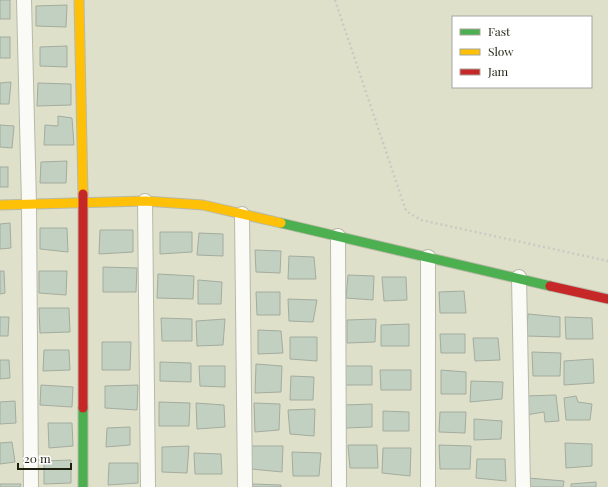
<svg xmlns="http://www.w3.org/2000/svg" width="608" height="487" font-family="'Playfair Display',serif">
  <rect width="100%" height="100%" fill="#dfe0c9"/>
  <!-- building -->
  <g fill="#c1d0c0" stroke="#a4ac9f">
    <rect x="0" y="0" width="10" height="19"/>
    <polygon points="67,5 66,27 36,26 36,6"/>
    <rect x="0" y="37" width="10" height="21"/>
    <polygon points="67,46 67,67 40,66 40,47"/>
    <polygon points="11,82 9,104 0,104 0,83"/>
    <polygon points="38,83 71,84 71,105 37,106"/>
    <polygon points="58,116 72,118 74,145 44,145 45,125 58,126"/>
    <polygon points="0,125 14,126 12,148 0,147"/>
    <polygon points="67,161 66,183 40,183 41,162"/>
    <rect x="0" y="167" width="8" height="20"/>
    <polygon points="10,223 11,248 0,249 0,224"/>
    <polygon points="40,228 67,228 68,252 40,249"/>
    <polygon points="100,230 133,230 133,252 99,254"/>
    <polygon points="160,232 192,232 192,252 160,254"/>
    <polygon points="199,233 223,234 223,256 197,255"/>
    <polygon points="255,250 281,251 280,273 256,272"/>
    <polygon points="289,256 314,257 316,279 288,279"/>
    <polygon points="103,267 137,268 136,292 103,292"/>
    <polygon points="0,271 4,271 5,293 0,294"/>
    <polygon points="39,271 67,271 66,295 39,293"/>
    <polygon points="158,274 194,276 193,299 157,298"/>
    <polygon points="348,275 374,276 373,300 346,298"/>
    <polygon points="382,277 406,277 407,300 384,301"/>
    <polygon points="198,280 222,282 221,304 198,304"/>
    <polygon points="464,291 466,313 440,313 439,292"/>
    <polygon points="256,292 280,292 280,315 257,315"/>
    <polygon points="288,299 317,300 313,322 289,321"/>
    <polygon points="39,308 69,308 70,332 40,333"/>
    <polygon points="528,314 560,317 560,337 526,336"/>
    <polygon points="0,317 9,317 8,336 0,336"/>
    <polygon points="565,317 592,318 593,339 566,339"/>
    <polygon points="161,318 192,319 192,341 162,341"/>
    <polygon points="225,319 223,345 197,346 196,321"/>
    <polygon points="376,319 375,342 347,343 347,320"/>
    <polygon points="409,324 409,346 381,346 381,325"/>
    <polygon points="258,330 281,331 283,353 258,354"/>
    <polygon points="440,334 465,334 465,353 441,353"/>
    <polygon points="290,337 317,337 317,361 290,359"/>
    <polygon points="473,338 498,338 500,360 475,361"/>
    <polygon points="102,342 131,342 130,370 102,370"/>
    <polygon points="44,350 69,350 70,370 43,371"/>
    <polygon points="532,352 561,353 560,376 533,376"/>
    <polygon points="593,359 594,383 564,385 564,361"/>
    <polygon points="0,360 9,360 10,378 0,379"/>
    <polygon points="160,362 191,363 191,382 160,381"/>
    <polygon points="256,364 282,366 281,392 255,393"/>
    <polygon points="199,366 225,366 225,387 200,386"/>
    <polygon points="344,366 372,366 372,385 346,385"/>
    <polygon points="380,370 411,370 411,390 381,390"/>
    <polygon points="441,370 466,372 466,394 441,394"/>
    <polygon points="291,376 314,377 313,400 290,400"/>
    <polygon points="471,381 503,382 502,399 470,402"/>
    <polygon points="41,385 73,387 72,407 40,405"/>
    <polygon points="138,385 137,410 105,408 105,386"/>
    <polygon points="556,395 559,421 545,422 544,412 526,415 525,396"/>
    <polygon points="576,396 578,402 592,404 590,420 566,420 564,398"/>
    <polygon points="15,401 16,423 0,424 0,402"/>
    <polygon points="159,402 190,403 189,426 159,426"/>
    <polygon points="196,403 224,405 225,427 197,429"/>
    <polygon points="254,403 280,404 279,430 255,432"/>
    <polygon points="372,404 372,427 346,428 345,405"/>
    <polygon points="315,409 314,436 290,434 288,410"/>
    <polygon points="383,411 409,412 409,431 383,431"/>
    <polygon points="440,412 466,412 465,433 439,432"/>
    <polygon points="474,419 502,421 501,439 474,440"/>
    <polygon points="48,423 72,423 73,446 49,448"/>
    <polygon points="130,427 130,445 106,447 107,428"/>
    <polygon points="12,442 15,462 0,464 0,443"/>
    <polygon points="565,443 592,444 592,466 566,468"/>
    <polygon points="348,445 377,445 378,468 350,468"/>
    <polygon points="439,445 471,446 470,469 440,469"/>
    <polygon points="189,446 187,473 162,472 162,447"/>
    <polygon points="251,446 283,446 282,472 251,469"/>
    <polygon points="383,448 411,448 410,476 382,473"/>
    <polygon points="292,452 321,453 319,476 293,476"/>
    <polygon points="194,453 221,454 222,474 195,474"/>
    <polygon points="477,459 505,459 506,481 476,478"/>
    <polygon points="71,460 71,483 44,484 44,461"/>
    <polygon points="109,463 138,463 138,483 108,485"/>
    <polygon points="528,478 564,481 563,487 528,487"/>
    <polygon points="596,482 596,487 571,487 571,484"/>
    <polygon points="0,484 21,484 20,487 0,487"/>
    <polygon points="252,484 281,485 281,487 253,487"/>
  </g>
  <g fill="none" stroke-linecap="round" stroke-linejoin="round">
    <!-- street casing -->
    <g stroke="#b8b9a7" stroke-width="16">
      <g id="street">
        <polyline points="24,0 29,204 31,487"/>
        <polyline points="145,201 148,487"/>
        <polyline points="242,214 245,487"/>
        <polyline points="338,236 339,487"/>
        <polyline points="428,257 428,487"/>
        <polyline points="519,277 523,487"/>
      </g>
    </g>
    <!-- fast casing -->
    <g stroke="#b8b9a7" stroke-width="11">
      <g id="fast">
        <polyline points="281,223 550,286"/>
        <polyline points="83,408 83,487"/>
      </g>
    </g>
    <!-- slow casing -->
    <g stroke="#b8b9a7" stroke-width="11">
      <g id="slow">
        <polyline points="79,0 83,194"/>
        <polyline points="0,205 145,201 203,205 281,223"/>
      </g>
    </g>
    <!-- jam casing -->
    <g stroke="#b8b9a7" stroke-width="11">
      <g id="jam">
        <polyline points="83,194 83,408"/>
        <polyline points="550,286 608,299"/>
      </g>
    </g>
    <!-- path -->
    <polyline stroke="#cacac4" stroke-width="2.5" stroke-dasharray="2 3" stroke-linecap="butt" points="335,0 406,211 421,220 608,261"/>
    <!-- street -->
    <use href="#street" stroke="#fafaf7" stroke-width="14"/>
    <!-- fast -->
    <use href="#fast" stroke="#4caf50" stroke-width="9"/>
    <!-- slow -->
    <use href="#slow" stroke="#ffc107" stroke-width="9"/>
    <!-- jam -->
    <use href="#jam" stroke="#c62828" stroke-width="9"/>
  </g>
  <!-- legend -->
  <rect x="452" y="16" width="140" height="72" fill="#ffffff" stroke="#a5a59f"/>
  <rect x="460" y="29" width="20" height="6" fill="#4caf50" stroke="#a5a59f"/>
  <text x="488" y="36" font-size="12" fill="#1f1f10">Fast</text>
  <rect x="460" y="49" width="20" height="6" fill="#ffc107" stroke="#a5a59f"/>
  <text x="488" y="56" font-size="12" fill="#1f1f10">Slow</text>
  <rect x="460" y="69" width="20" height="6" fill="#c62828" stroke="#a5a59f"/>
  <text x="488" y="76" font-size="12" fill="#1f1f10">Jam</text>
  <!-- scale -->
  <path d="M18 463v6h53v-6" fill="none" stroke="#1f1f10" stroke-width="2"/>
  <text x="24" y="463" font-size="12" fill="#1f1f10" stroke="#ffffff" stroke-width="3" paint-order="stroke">20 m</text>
</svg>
